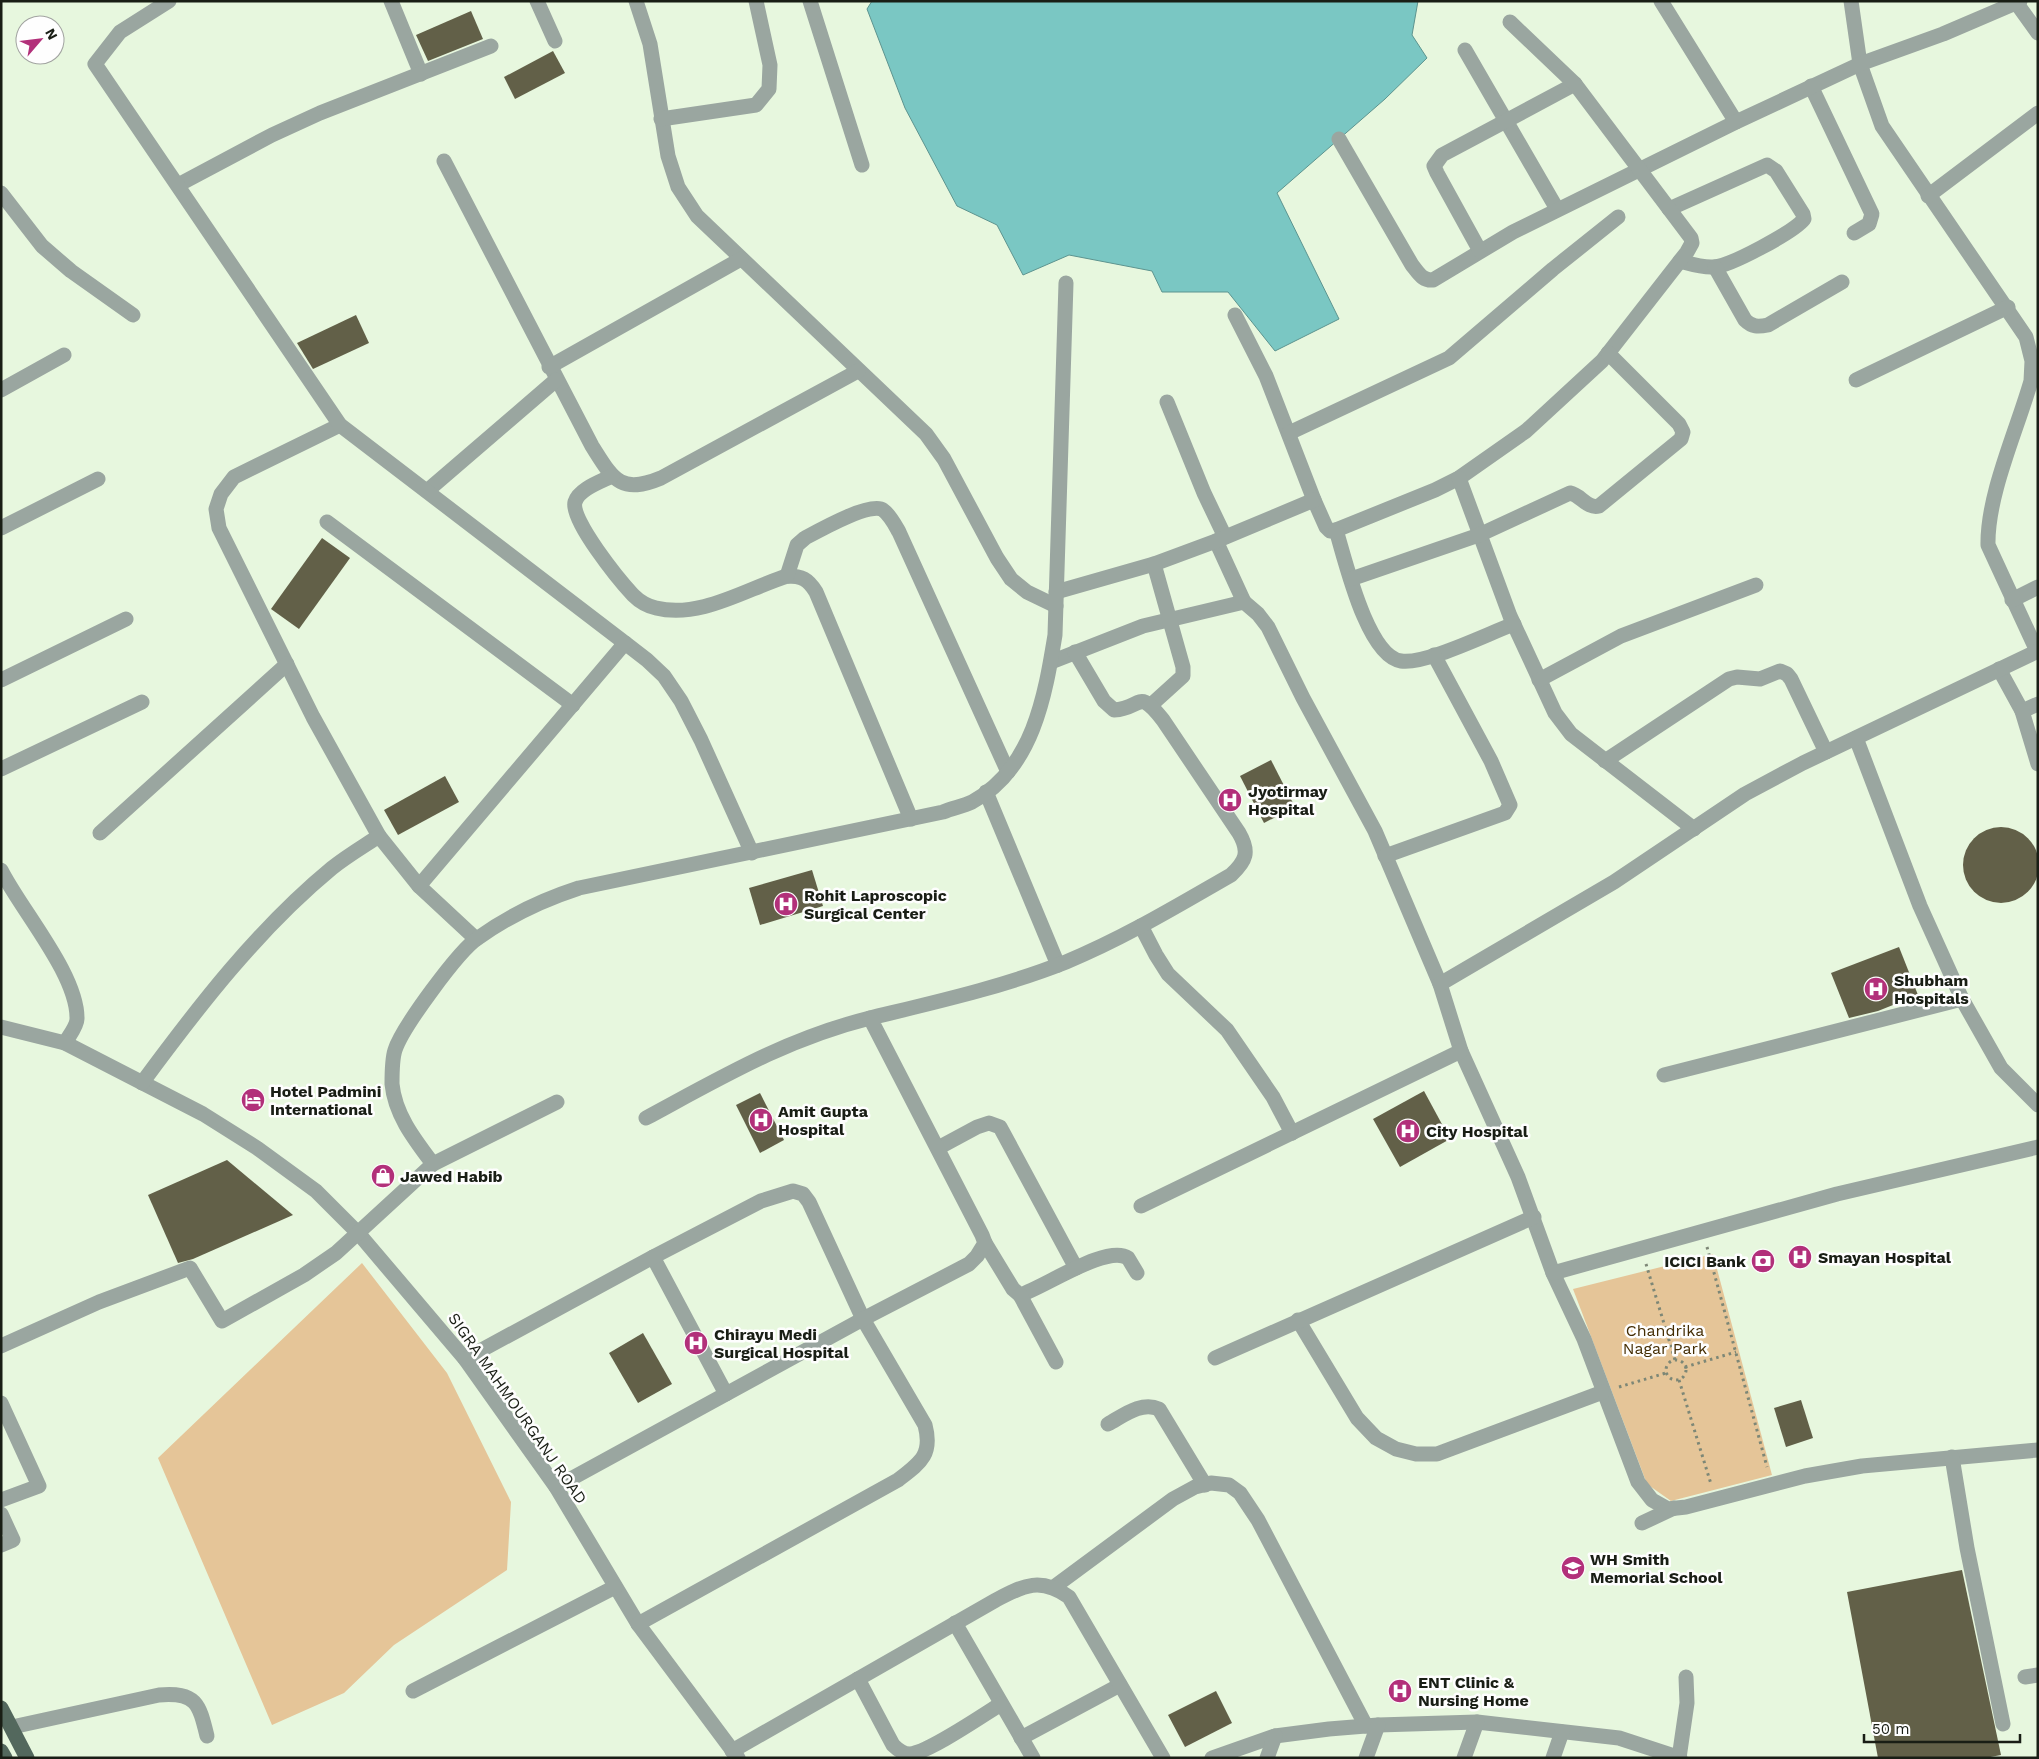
<svg xmlns="http://www.w3.org/2000/svg" width="2039" height="1759" font-family="'Work Sans',sans-serif">
  <rect width="100%" height="100%" fill="#e7f7de"/>
  <!-- green -->
  <g fill="#e5c598">
    <polygon points="1713,1254 1772,1475 1671,1501 1647,1484 1573,1289"/>
    <polygon points="362,1263 447,1373 511,1502 507,1570 394,1645 344,1693 272,1725 158,1458"/>
  </g>
  <!-- water -->
  <polygon fill="#7ac7c3" stroke="#5d948f" points="872,1 1418,1 1412,35 1427,58 1385,99 1277,193 1339,319 1275,351 1228,292 1162,292 1152,271 1069,255 1023,275 997,225 957,206 905,108 867,9"/>
  <!-- building -->
  <g fill="#626048">
    <polygon points="471,11 483,39 428,61 416,35"/>
    <polygon points="553,51 565,73 515,99 504,77"/>
    <polygon points="356,315 369,343 313,369 297,343"/>
    <polygon points="322,538 350,558 299,629 271,609"/>
    <polygon points="1271,760 1295,807 1264,823 1240,776"/>
    <polygon points="445,776 459,802 398,835 384,810"/>
    <circle cx="2001" cy="865" r="38"/>
    <polygon points="812,870 823,906 760,925 749,888"/>
    <polygon points="1899,947 1918,995 1878,1011 1849,1018 1831,973"/>
    <polygon points="1424,1091 1450,1139 1400,1167 1373,1119"/>
    <polygon points="760,1093 784,1140 760,1153 736,1105"/>
    <polygon points="227,1160 293,1215 193,1259 178,1263 148,1195"/>
    <polygon points="643,1333 672,1384 638,1403 609,1353"/>
    <polygon points="1801,1400 1813,1438 1786,1447 1774,1408"/>
    <polygon points="1962,1570 2001,1755 1985,1758 1878,1758 1847,1592"/>
    <polygon points="1216,1691 1232,1723 1185,1747 1168,1715"/>
  </g>
  <g fill="none" stroke-linecap="round" stroke-linejoin="round">
    <!-- path -->
    <g stroke="#7d8776" stroke-width="3" stroke-dasharray="2.5 4" stroke-linecap="butt">
      <polyline points="1707,1247 1767,1467"/>
      <polyline points="1646,1264 1675,1360"/>
      <circle cx="1676" cy="1370" r="10"/>
      <polyline points="1685,1367 1736,1352"/>
      <polyline points="1679,1380 1711,1484"/>
      <polyline points="1619,1387 1666,1373"/>
    </g>
    <!-- minor -->
    <g stroke="#9aa6a0" stroke-width="15">
      <polyline points="391,1 421,74"/>
      <polyline points="537,1 555,41"/>
      <polyline points="636,1 650,44 668,156 678,187 697,216 926,434 944,459 997,558 1011,579 1027,592 1056,606"/>
      <polyline points="810,1 862,165"/>
      <polyline points="1661,1 1736,122"/>
      <path d="M1851 1 1860 64 1882 126 2026 337 2032 361 2031 381C2017 430 1987 495 1988 545L2037 651"/>
      <polyline points="2015,1 2038,33"/>
      <polyline points="1465,50 1557,209"/>
      <polyline points="1811,86 1872,214 1869,224 1854,233"/>
      <polyline points="661,119 756,105 769,89 770,65 756,1"/>
      <path d="M1339 139 1412 265C1418 272 1422 281 1433 280L1513 232 1736 122 1860 64 1943 34 2020 1"/>
      <path d="M444 161 592 446C613 479 620 495 661 478L858 371"/>
      <polyline points="178,185 272,135 320,113 491,46"/>
      <polyline points="1,193 42,246 71,271 133,315"/>
      <polyline points="1928,196 2038,113"/>
      <path d="M1669 209 1767 165 1776 171 1803 214 1804 219C1794 232 1730 266 1714 267 1703 268 1691 264 1680 261"/>
      <polyline points="1480,251 1437,173 1434,166 1442,155 1575,84"/>
      <path d="M1715 267 1745 320C1752 327 1758 327 1768 325L1842 282"/>
      <polyline points="1235,315 1266,376 1314,500 1326,527 1330,531 1336,530 1435,490 1459,478 1526,431 1602,361 1687,252 1692,243 1691,238 1575,84 1510,22"/>
      <polyline points="549,367 741,259"/>
      <polyline points="1856,380 2008,307"/>
      <polyline points="1,390 64,355"/>
      <polyline points="1167,402 1204,493 1225,537"/>
      <polyline points="340,425 234,477 221,494 216,509 219,528 313,717 379,836"/>
      <polyline points="1289,433 1449,358 1553,269 1618,217"/>
      <path d="M612 476C600 482 579 489 575 502 570 520 620 581 633 595 639 601 647 606 656 608 700 619 746 589 787 576 802 576 808 579 816 592L911 819"/>
      <polyline points="1459,478 1510,616 1555,713 1571,734 1694,829"/>
      <polyline points="427,491 556,380"/>
      <polyline points="327,522 573,705"/>
      <polyline points="1,528 98,479"/>
      <path d="M1336 530C1345 559 1367 656 1401 661 1425 665 1489 633 1514 624"/>
      <polyline points="1216,541 1244,602"/>
      <path d="M787 576 797 545 805 538C818 531 871 501 883 510 890 515 895 525 899 532L1008 772"/>
      <path d="M1351 579 1479 535 1570 493C1581 495 1587 509 1599 506L1681 439 1683 432 1679 424 1608 353"/>
      <polyline points="1056,592 1154,564 1216,541 1314,500"/>
      <polyline points="2012,600 2038,587"/>
      <polyline points="625,643 647,660 664,676 681,701 701,740 752,853"/>
      <polyline points="1051,662 1143,626 1244,602 1258,614 1268,627 1303,698 1375,831 1440,984 1461,1051 1518,1177 1553,1273 1584,1339 1638,1482 1652,1500 1668,1509 1686,1507 1805,1476 1862,1466 2038,1450"/>
      <polyline points="1999,669 2022,711 2038,704"/>
      <polyline points="1,680 126,619"/>
      <polyline points="1539,680 1621,636 1756,585"/>
      <polyline points="1151,705 1183,676 1183,667 1154,564"/>
      <polyline points="2022,711 2038,764"/>
      <polyline points="1856,738 1920,906 1962,999 2001,1068 2038,1105"/>
      <polyline points="1605,761 1729,679 1737,677 1760,679 1780,671 1787,674 1791,679 1826,752"/>
      <polyline points="1,769 142,702"/>
      <polyline points="986,792 1058,965"/>
      <polyline points="100,833 287,664"/>
      <polyline points="1385,856 1505,813 1510,805 1491,761 1434,655"/>
      <path d="M1 870C21 910 78 975 77 1019 77 1026 69 1036 65 1043"/>
      <polyline points="419,886 476,939"/>
      <polyline points="1141,926 1156,955 1168,974 1227,1030 1273,1097 1292,1133"/>
      <polyline points="1440,984 1614,882 1745,794 1803,763 2038,651"/>
      <polyline points="1,1027 65,1043 203,1114 257,1148 316,1191 359,1234 465,1359 556,1487 638,1624 738,1758"/>
      <polyline points="1664,1075 1962,999"/>
      <path d="M142 1083C198 1007 258 929 332 868 347 856 364 846 379 836L419 886 625 643 340 425 95 64 120 32 169 1"/>
      <path d="M646 1118C722 1077 786 1039 870 1018"/>
      <polyline points="938,1148 977,1127 989,1123 1000,1127 1076,1268"/>
      <path d="M433 1164C415 1140 395 1115 392 1084 392 1075 392 1059 395 1050 402 1028 459 950 478 938 510 915 542 900 579 888L943 812C953 808 964 806 972 802 1033 769 1045 696 1055 635L1066 283"/>
      <polyline points="1141,1206 1461,1051"/>
      <path d="M985 1243 1013 1289 1020 1295C1045 1287 1107 1244 1128 1258L1137 1273"/>
      <polyline points="653,1257 726,1394"/>
      <polyline points="1553,1273 1837,1194 2038,1147"/>
      <polyline points="1020,1295 1056,1362"/>
      <polyline points="1298,1320 1357,1418 1376,1438 1396,1449 1416,1454 1437,1454 1603,1392"/>
      <polyline points="1,1346 99,1302 190,1268 222,1321 304,1275 336,1253 433,1164 557,1102"/>
      <polyline points="1215,1358 1534,1217"/>
      <path d="M465 1359 653 1257 761 1201 793 1191 803 1194 809 1202 863 1319 925 1425C933 1455 920 1463 898 1480L638 1624"/>
      <polyline points="1,1403 39,1486 1,1500"/>
      <path d="M1108 1424C1123 1416 1141 1401 1159 1409L1205 1485"/>
      <polyline points="1952,1457 1967,1548 2003,1724"/>
      <path d="M556 1487 863 1319 969 1264 977 1256 985 1243 982 1235 870 1018C936 1002 1003 987 1066 962 1124 938 1177 906 1231 875 1246 861 1250 852 1239 833L1163 720C1137 687 1143 708 1114 710L1104 701 1075 652"/>
      <polyline points="1,1514 13,1540 1,1545"/>
      <polyline points="1642,1523 1674,1508"/>
      <polyline points="1054,1587 1173,1499 1195,1487 1211,1483 1229,1485 1240,1493 1258,1520 1366,1726"/>
      <polyline points="955,1623 1033,1758"/>
      <polyline points="2025,1677 2038,1675"/>
      <path d="M858 1679 893 1745C898 1750 903 1754 910 1754 928 1753 983 1715 1001 1704"/>
      <polyline points="413,1691 615,1587"/>
      <path d="M12 1727 159 1695C196 1692 199 1703 207 1736"/>
      <polyline points="1021,1738 1120,1685"/>
      <path d="M732 1751 996 1600C1024 1585 1041 1577 1069 1597L1163 1758"/>
      <polyline points="1212,1758 1275,1736 1329,1729 1378,1725 1477,1722 1619,1738 1680,1758"/>
      <polyline points="1267,1758 1275,1736"/>
      <polyline points="1366,1758 1378,1725"/>
      <polyline points="1464,1758 1477,1722"/>
      <polyline points="1553,1758 1562,1732"/>
      <polyline points="1679,1758 1687,1703 1686,1677"/>
    </g>
    <!-- major -->
    <g stroke="#53685d" stroke-width="15">
      <polyline points="1,1708 27,1758"/>
      <polyline points="1,1751 5,1758"/>
    </g>
  </g>
  <!-- icons -->
  <defs>
    <g id="hospital-disc" transform="scale(1.25)"><circle r="9.5" fill="#b2307a" stroke="#fefefe"/><path d="M-5-5h3v3.5h4V-5h3V5h-3V1.5h-4V5h-3Z" fill="#fff"/></g>
    <g id="hotel-disc" transform="scale(1.25)"><circle r="9.5" fill="#b2307a" stroke="#fefefe"/><path d="M-6-4.5h1.5V1H6V5H4.5V3h-9V5H-6ZM-4 0a1.8 1.8 0 1 1 3.6 0ZM.5 0V-2.5h3Q6-2.5 6 0Z" fill="#fff"/></g>
    <g id="shop-disc" transform="scale(1.25)"><circle r="9.5" fill="#b2307a" stroke="#fefefe"/><path d="M-5-2.5h2.3a2.7 3.5 0 0 1 5.4 0H5L5.5 6h-11ZM-1.5-2.5h3a1.5 2.3 0 0 0-3 0Z" fill="#fff"/></g>
    <g id="bank-disc" transform="scale(1.25)"><circle r="9.5" fill="#b2307a" stroke="#fefefe"/><path d="M-6-4H6V4H-6ZM0-2.3a2.3 2.3 0 1 0 0 4.6a2.3 2.3 0 1 0 0-4.6Z" fill="#fff"/></g>
    <g id="school-disc" transform="scale(1.25)"><circle r="9.5" fill="#b2307a" stroke="#fefefe"/><path d="M0-5L7-2L0 1L-7-2ZM-4 1L0 2.5L4 1V4Q0 6-4 4Z" fill="#fff"/></g>
  </defs>
  <g fill-rule="evenodd">
    <use href="#hospital-disc" x="1230" y="800"/>
    <use href="#hospital-disc" x="786" y="904"/>
    <use href="#hospital-disc" x="1876" y="989"/>
    <use href="#hotel-disc" x="253" y="1100"/>
    <use href="#hospital-disc" x="761" y="1120"/>
    <use href="#hospital-disc" x="1408" y="1131"/>
    <use href="#shop-disc" x="383" y="1176"/>
    <use href="#hospital-disc" x="1800" y="1257"/>
    <use href="#bank-disc" x="1763" y="1261"/>
    <use href="#hospital-disc" x="696" y="1343"/>
    <use href="#school-disc" x="1573" y="1568"/>
    <use href="#hospital-disc" x="1400" y="1691"/>
  </g>
  <g text-anchor="middle" stroke-width="5" stroke-linejoin="round" paint-order="stroke">
    <!-- poi labels -->
    <g font-size="16" font-weight="bold" fill="#191e15" stroke="#fefefe" text-anchor="start">
      <text x="1248" y="797">Jyotirmay<tspan x="1248" dy="18">Hospital</tspan></text>
      <text x="804" y="901">Rohit Laproscopic<tspan x="804" dy="18">Surgical Center</tspan></text>
      <text x="1894" y="986">Shubham<tspan x="1894" dy="18">Hospitals</tspan></text>
      <text x="270" y="1097">Hotel Padmini<tspan x="270" dy="18">International</tspan></text>
      <text x="778" y="1117">Amit Gupta<tspan x="778" dy="18">Hospital</tspan></text>
      <text x="1426" y="1137">City Hospital</text>
      <text x="400" y="1182">Jawed Habib</text>
      <text x="1818" y="1263">Smayan Hospital</text>
      <text x="1746" y="1267" text-anchor="end">ICICI Bank</text>
      <text x="714" y="1340">Chirayu Medi<tspan x="714" dy="18">Surgical Hospital</tspan></text>
      <text x="1590" y="1565">WH Smith<tspan x="1590" dy="18">Memorial School</tspan></text>
      <text x="1418" y="1688">ENT Clinic &amp;<tspan x="1418" dy="18">Nursing Home</tspan></text>
    </g>
    <!-- park labels -->
    <g font-size="16" fill="#442d03" stroke="#fefefe">
      <text x="1665" y="1336">Chandrika<tspan x="1665" dy="18">Nagar Park</tspan></text>
    </g>
    <!-- street labels -->
    <g font-size="16" fill="#191e15" stroke="#fefefe">
      <text transform="translate(518 1408) rotate(55)" y="6">SIGRA MAHMOURGANJ ROAD</text>
    </g>
  </g>
  <!-- border -->
  <rect width="2039" height="1759" fill="none" stroke="#191e15" stroke-width="5"/>
  <!-- north arrow -->
  <g transform="translate(40 40) rotate(62)"><circle r="24" fill="#fefefe" stroke="#a2a4a1"/>
  <path d="M0-4L9 19L0 12L-9 19Z" fill="#b2307a"/>
  <text y="-8" font-size="14" font-weight="bold" text-anchor="middle" fill="#191e15">N</text>
  </g>
  <!-- scale -->
  <path d="M1864 1734v8h156v-8" fill="none" stroke="#191e15" stroke-width="2.5"/>
  <text x="1872" y="1734" font-size="15" fill="#191e15" stroke="#fefefe" stroke-width="4" paint-order="stroke">50 m</text>
</svg>
